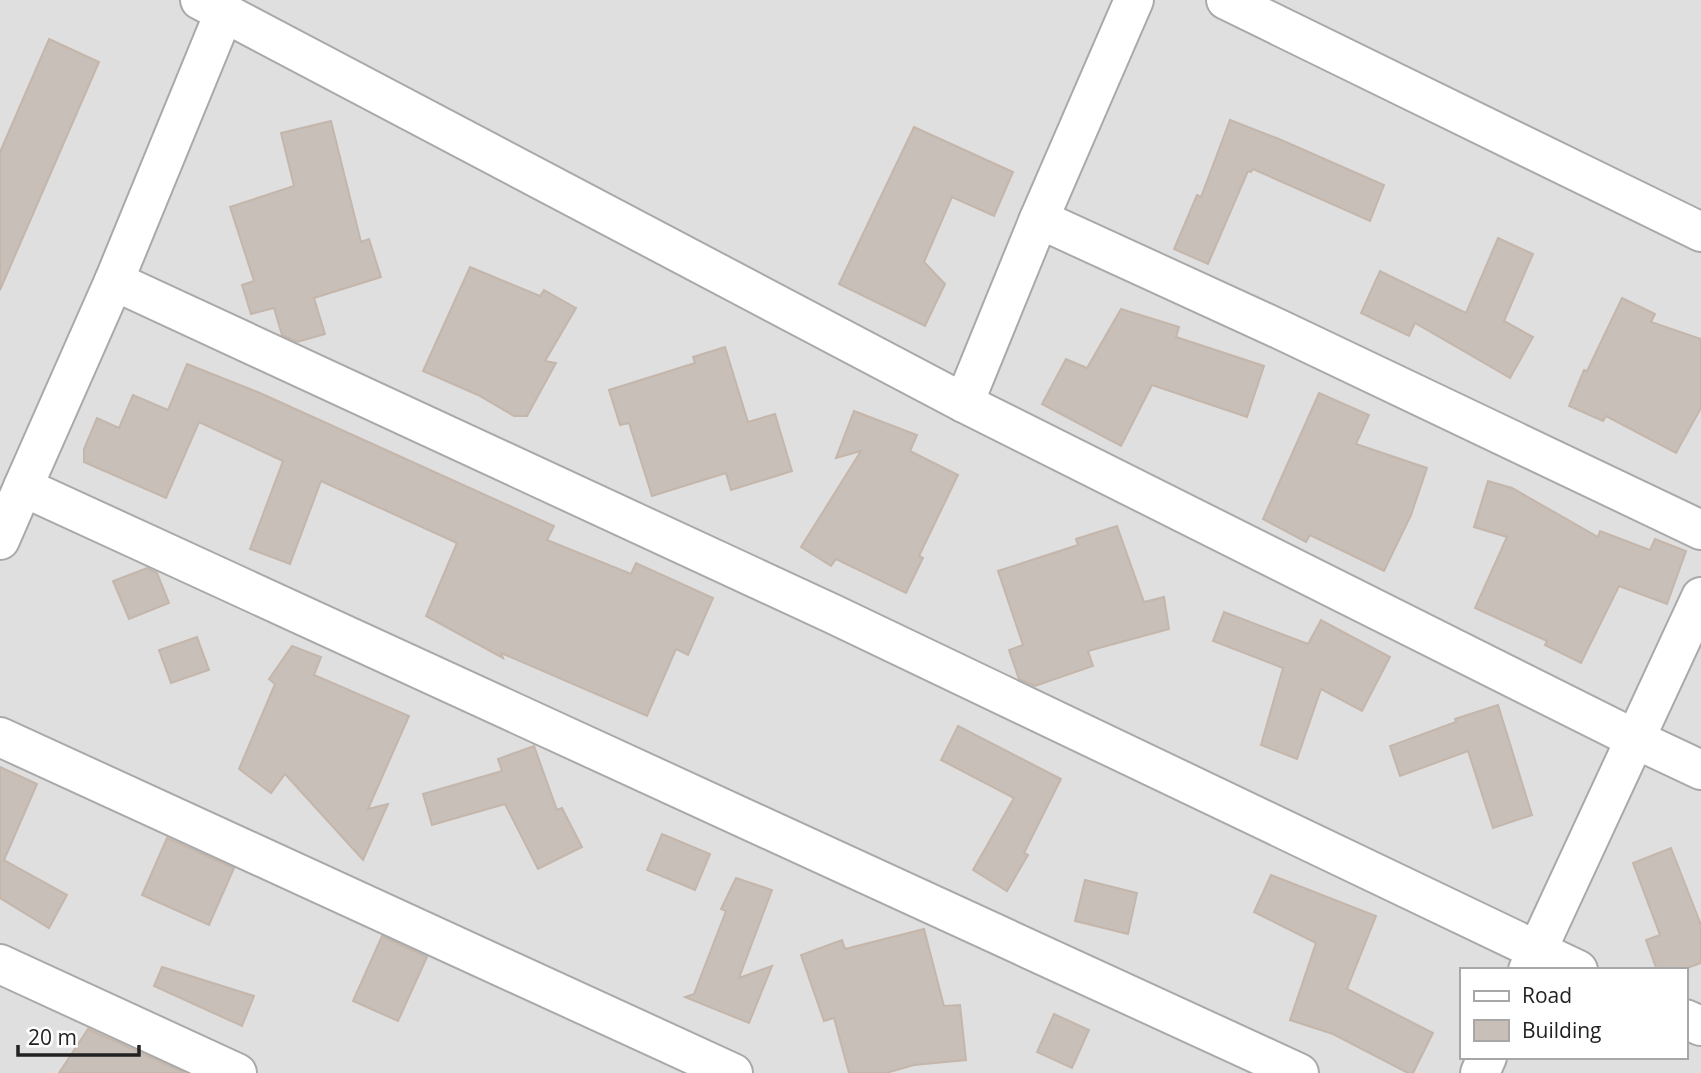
<svg xmlns="http://www.w3.org/2000/svg" width="1701" height="1073" font-family="'Open Sans',sans-serif">
  <rect width="100%" height="100%" fill="#f2efe9"/>
  <!-- residential -->
  <path fill="#e0dfdf" fill-rule="evenodd" d="M0 0H1701V1073H0ZM1461 970H1685V1057H1461Z"/>
  <!-- building -->
  <g fill="#c7bfb8" stroke="#c4b6ab" stroke-width="2">
    <polygon points="49,39 99,62 0,290 0,152"/>
    <polygon points="1230,120 1279,139 1384,185 1370,221 1253,169 1251,172 1248,171 1208,264 1174,249 1197,195 1201,197"/>
    <polygon points="331,121 361,242 369,239 381,277 314,298 325,334 297,342 282,335 274,308 251,314 242,285 254,281 230,207 294,186 281,133"/>
    <polygon points="914,127 1013,172 994,216 952,197 924,262 945,284 925,326 839,284"/>
    <polygon points="1498,238 1533,254 1504,321 1533,337 1510,378 1415,323 1409,336 1361,313 1380,271 1466,313"/>
    <polygon points="470,267 540,296 544,290 576,308 545,361 556,363 527,416 514,416 478,395 423,371"/>
    <polygon points="1622,298 1655,314 1651,322 1701,339 1701,408 1676,453 1606,416 1603,421 1569,406 1584,370 1587,371"/>
    <polygon points="1121,309 1179,327 1176,337 1264,366 1247,417 1152,385 1121,446 1042,404 1066,359 1087,368"/>
    <polygon points="725,347 748,422 775,414 792,471 731,490 726,473 652,496 629,423 620,425 609,390 695,363 693,357"/>
    <polygon points="187,364 260,393 554,526 547,540 631,574 636,563 713,598 688,655 676,649 647,716 501,653 503,658 426,616 457,543 321,481 290,564 250,549 283,461 199,422 166,498 84,462 84,449 97,418 119,428 133,395 168,410"/>
    <polygon points="1319,393 1369,415 1356,444 1427,468 1411,515 1384,571 1310,535 1306,542 1263,519"/>
    <polygon points="854,411 917,435 910,451 958,475 919,556 923,558 906,593 836,559 831,566 801,547 861,451 836,458"/>
    <polygon points="1488,481 1512,488 1598,537 1600,531 1650,550 1655,539 1686,551 1667,604 1619,586 1581,663 1545,645 1547,641 1475,608 1507,537 1474,527"/>
    <polygon points="1117,526 1144,602 1164,597 1169,629 1088,651 1093,666 1035,686 1019,679 1009,650 1023,645 998,571 1078,545 1076,539"/>
    <polygon points="147,568 157,573 169,603 129,619 113,581"/>
    <polygon points="1224,612 1308,644 1321,620 1390,657 1362,711 1321,689 1297,759 1261,745 1283,668 1213,641"/>
    <polygon points="197,637 209,670 171,683 159,650"/>
    <polygon points="292,646 321,657 314,675 409,716 368,809 388,804 363,860 285,774 271,793 239,769 275,684 269,679"/>
    <polygon points="1498,705 1532,815 1493,828 1468,751 1400,776 1390,746 1456,722 1455,719"/>
    <polygon points="958,726 1061,779 1024,853 1028,855 1007,891 973,870 1014,798 941,760"/>
    <polygon points="534,746 557,810 562,808 582,847 538,869 505,804 432,825 423,794 502,771 498,759"/>
    <polygon points="0,767 37,784 4,860 67,895 49,928 0,898"/>
    <polygon points="662,834 710,854 695,890 647,870"/>
    <polygon points="167,838 234,868 209,925 142,895"/>
    <polygon points="1671,848 1701,925 1701,963 1682,970 1657,970 1646,940 1660,935 1633,863"/>
    <polygon points="1271,875 1376,916 1347,989 1433,1033 1413,1073 1408,1073 1333,1034 1290,1020 1316,943 1254,912"/>
    <polygon points="736,878 772,890 739,978 772,966 749,1023 685,997 694,994 726,911 721,909"/>
    <polygon points="1085,880 1137,893 1128,934 1075,921"/>
    <polygon points="924,929 944,1006 960,1005 966,1060 914,1065 886,1073 849,1073 834,1018 824,1021 801,955 842,940 845,949"/>
    <polygon points="382,936 427,957 398,1021 353,1001"/>
    <polygon points="162,967 254,996 242,1026 154,986"/>
    <polygon points="1054,1014 1089,1030 1072,1068 1037,1052"/>
    <polygon points="88,1029 185,1073 59,1073"/>
  </g>
  <g fill="none" stroke-linecap="round" stroke-linejoin="round">
    <!-- minor casing -->
    <g stroke="#a9a9a9" stroke-width="42">
      <g id="minor">
        <polyline points="200,0 964,403 1635,739 1701,770"/>
        <polyline points="1226,0 1701,232"/>
        <polyline points="224,13 114,281 23,487 1299,1073"/>
        <polyline points="1039,219 1281,330 1701,530"/>
        <polyline points="114,281 833,614 1578,970"/>
        <polyline points="964,403 1039,219 1134,0"/>
        <polyline points="0,540 23,487"/>
        <polyline points="0,737 733,1073"/>
        <polyline points="0,964 237,1073"/>
        <polyline points="1528,970 1701,597"/>
        <polyline points="1685,1019 1701,1026"/>
        <polyline points="1480,1073 1487,1057"/>
      </g>
    </g>
    <!-- minor -->
    <use href="#minor" stroke="#fff" stroke-width="38"/>
  </g>
  <!-- legend -->
  <rect x="1460" y="968" width="228" height="91" fill="#ffffff" stroke="#a7a7a7" stroke-width="2"/>
  <rect x="1474" y="991" width="35" height="10" fill="#ffffff" stroke="#a7a7a7" stroke-width="2"/>
  <text x="1522" y="1003" font-size="21" fill="#222222">Road</text>
  <rect x="1474" y="1020" width="35" height="21" fill="#c7bfb8" stroke="#a7a7a7" stroke-width="2"/>
  <text x="1522" y="1038" font-size="21" fill="#222222">Building</text>
  <!-- scale -->
  <path d="M18 1045v10h121v-10" fill="none" stroke="#222222" stroke-width="3.5"/>
  <text x="28" y="1045" font-size="21" fill="#222222" stroke="#ffffff" stroke-width="5" paint-order="stroke">20 m</text>
</svg>
